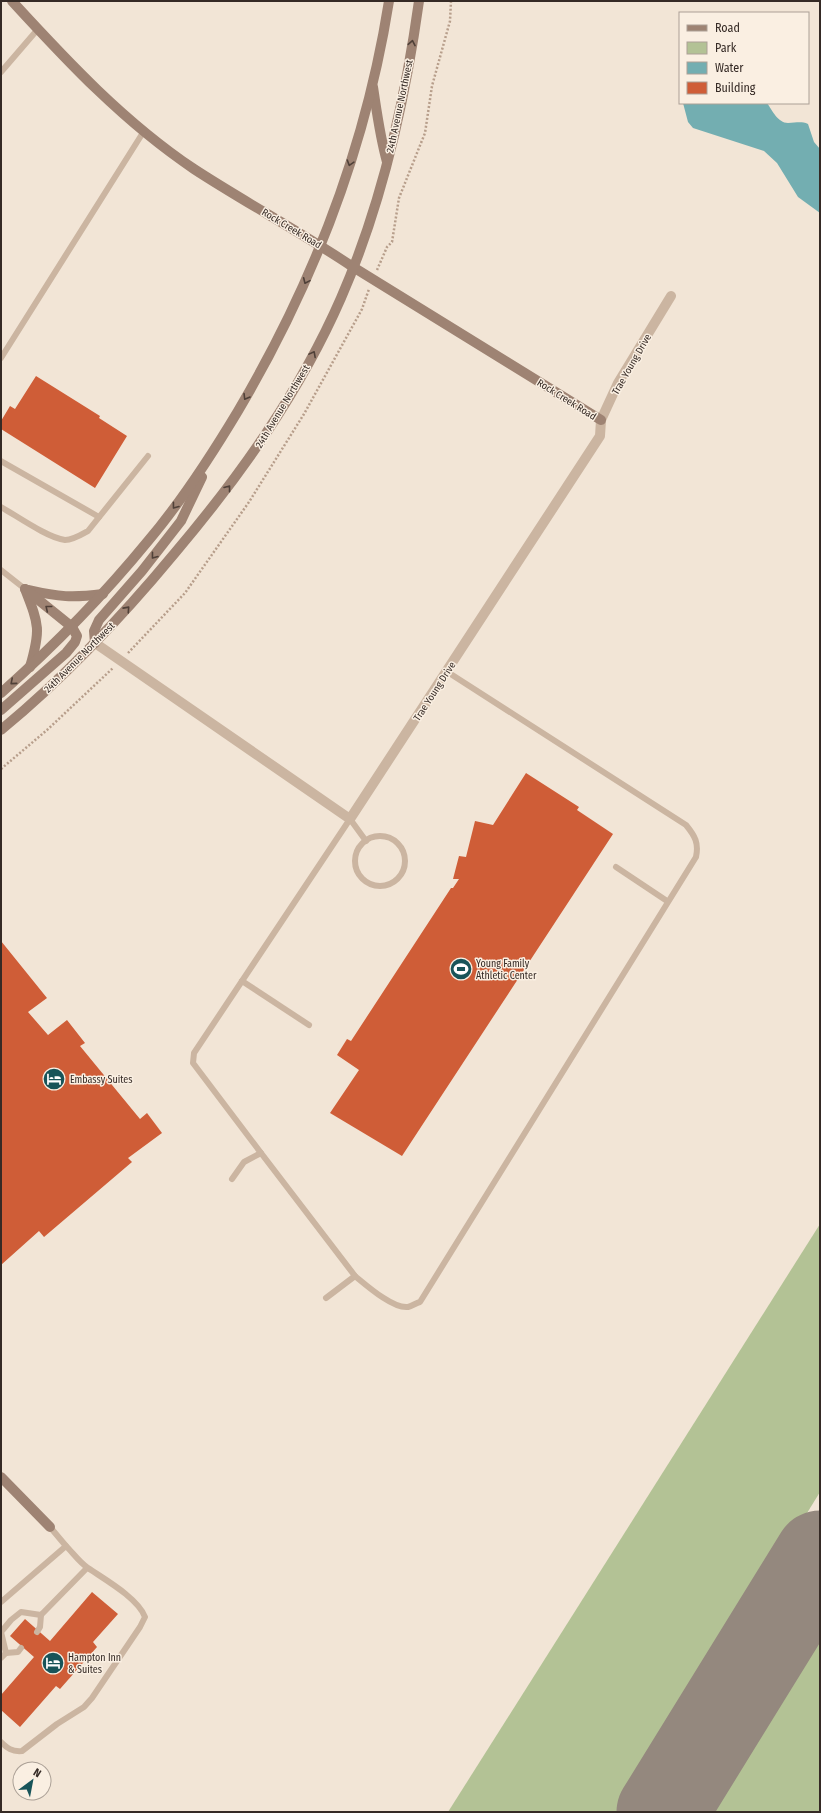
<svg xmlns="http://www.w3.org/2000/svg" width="821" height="1813" font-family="'Fira Sans Condensed',sans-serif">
  <rect width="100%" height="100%" fill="#f2e5d6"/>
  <!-- green -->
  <g fill="#b3c295">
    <polygon points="820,1224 820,1492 623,1812 448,1812"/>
    <polygon points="820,1611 820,1812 696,1812"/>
  </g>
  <!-- water -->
  <path fill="#73aeb1" d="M683 103H767C772 110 778 123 788 123 796 123 801 121 808 124L814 142 820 149V213L798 197 777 163 764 151 693 128 688 122Z"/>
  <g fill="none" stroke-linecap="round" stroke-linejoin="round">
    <!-- runway -->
    <polyline stroke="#94887e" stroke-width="91" points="662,1812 820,1556"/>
  </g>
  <!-- building -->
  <g fill="#cf5d37">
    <polygon points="36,376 100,416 99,418 127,436 95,488 1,429 1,421 10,406 15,409"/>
    <polygon points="526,773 579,807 577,810 613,834 402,1156 330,1113 359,1070 337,1055 347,1039 351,1041 451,888 453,888 459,879 453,879 459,856 466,857 475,821 493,825"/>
    <polygon points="1,941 47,998 28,1012 48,1035 67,1020 85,1043 80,1046 140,1119 147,1113 162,1133 128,1158 132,1162 44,1237 39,1231 1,1265"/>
    <polygon points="92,1592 118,1614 93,1642 97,1647 60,1689 56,1686 20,1727 1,1710 1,1695 34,1657 10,1636 25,1619 50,1641"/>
  </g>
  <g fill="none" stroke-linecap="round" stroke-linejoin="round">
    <!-- path -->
    <g stroke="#b79e8b" stroke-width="2.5" stroke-dasharray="2 2" stroke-linecap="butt">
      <polyline points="377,270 387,247 392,242 399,198 425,133 432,86 450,21 451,1"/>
      <polyline points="128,653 185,593 249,502 304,414 362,309 369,289"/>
      <polyline points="1,769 47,730 113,668"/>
    </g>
    <!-- lane -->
    <g stroke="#cbb5a1" stroke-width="6">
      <polyline points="1,72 38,29"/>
      <polyline points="1,358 144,131"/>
      <polyline points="1,461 99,517"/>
      <path d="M1 507C17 516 48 538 65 540 73 540 81 535 88 531L148 456"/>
      <polyline points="1,570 25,589"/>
      <circle cx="380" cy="861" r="25"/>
      <polyline points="616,867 667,901"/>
      <polyline points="242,981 309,1025"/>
      <polyline points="261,1153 355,1276 326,1298"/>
      <polyline points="232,1179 244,1162 261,1153 193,1063 194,1053 350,819 366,841"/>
      <path d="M355 1276C366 1285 393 1309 408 1307 412 1306 416 1303 420 1302L696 857C699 843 695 836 686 825L446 671"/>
      <polyline points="1,1602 66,1546 50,1527"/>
      <polyline points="37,1632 40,1627 41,1615"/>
      <polyline points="6,1653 18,1652 21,1648"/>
      <polyline points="1,1658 6,1653 1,1632 11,1620 21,1612 41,1615 87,1568"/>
      <path d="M1 1742C7 1748 12 1752 22 1751L57 1724 84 1707 92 1698 140 1627 145 1617C138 1598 104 1579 88 1568 80 1563 73 1553 66 1546"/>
    </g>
    <!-- street -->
    <polyline stroke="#cbb5a1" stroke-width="10" points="95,643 350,819 600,436 601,420 618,383 671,296"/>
    <!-- secondary -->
    <g stroke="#9e8373" stroke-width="10">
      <path d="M12 1C68 62 124 122 194 169 246 203 301 232 353 267L601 420"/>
      <path d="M373 87C377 113 380 137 387 162"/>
      <path d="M25 589C39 625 41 629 30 667"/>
      <path d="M29 590C59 597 72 598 103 594"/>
      <polyline points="95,643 94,631 99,620 142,571 181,521 202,477"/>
      <path d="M1 693C54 646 103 596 148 541 182 501 211 456 238 411 313 284 366 147 389 1"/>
      <polyline points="1,710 66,653 75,642 77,636 72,627 25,589"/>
      <path d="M1 730C65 677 121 618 174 554 240 476 300 392 341 298 382 204 405 102 419 1"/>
      <polyline points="1,1477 50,1527"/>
    </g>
  </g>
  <!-- one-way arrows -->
  <defs><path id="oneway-chevron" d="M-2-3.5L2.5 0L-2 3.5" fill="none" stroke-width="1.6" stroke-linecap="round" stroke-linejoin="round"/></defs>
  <g stroke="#4f4038">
    <use href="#oneway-chevron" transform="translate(412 43) rotate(-79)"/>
    <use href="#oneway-chevron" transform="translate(350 163) rotate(107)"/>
    <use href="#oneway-chevron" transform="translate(306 281) rotate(114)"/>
    <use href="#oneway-chevron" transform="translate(313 354) rotate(-62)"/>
    <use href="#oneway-chevron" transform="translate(246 397) rotate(121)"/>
    <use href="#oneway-chevron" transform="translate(228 488) rotate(-52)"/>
    <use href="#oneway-chevron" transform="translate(175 506) rotate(127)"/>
    <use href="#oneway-chevron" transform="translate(154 556) rotate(128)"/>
    <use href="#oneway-chevron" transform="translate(48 608) rotate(-141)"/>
    <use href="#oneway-chevron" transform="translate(127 609) rotate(-48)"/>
    <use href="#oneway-chevron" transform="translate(13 682) rotate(139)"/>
  </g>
  <!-- icons -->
  <defs>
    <g id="stadium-disc" transform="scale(1.15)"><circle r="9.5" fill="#185459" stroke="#faefe2"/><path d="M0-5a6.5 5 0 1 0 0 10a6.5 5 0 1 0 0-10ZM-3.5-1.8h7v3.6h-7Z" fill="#fff"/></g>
    <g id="hotel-disc" transform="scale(1.15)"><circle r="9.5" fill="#185459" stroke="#faefe2"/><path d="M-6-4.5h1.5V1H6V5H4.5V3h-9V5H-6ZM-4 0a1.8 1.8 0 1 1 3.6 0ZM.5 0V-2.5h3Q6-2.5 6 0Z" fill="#fff"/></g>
  </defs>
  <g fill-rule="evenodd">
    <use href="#stadium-disc" x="461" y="969"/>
    <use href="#hotel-disc" x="54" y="1079"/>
    <use href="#hotel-disc" x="53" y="1663"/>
  </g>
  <g text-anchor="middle" stroke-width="3" stroke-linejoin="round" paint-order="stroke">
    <!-- street labels -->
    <g font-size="10" fill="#352a25" stroke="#faefe2">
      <text transform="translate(399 106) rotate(-78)" y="4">24th Avenue Northwest</text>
      <text transform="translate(292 228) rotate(31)" y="4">Rock Creek Road</text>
      <text transform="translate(631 364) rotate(-60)" y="4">Trae Young Drive</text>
      <text transform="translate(567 399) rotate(32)" y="4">Rock Creek Road</text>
      <text transform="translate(282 406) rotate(-59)" y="4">24th Avenue Northwest</text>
      <text transform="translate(79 657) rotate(-45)" y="4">24th Avenue Northwest</text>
      <text transform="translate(434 691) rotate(-57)" y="4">Trae Young Drive</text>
    </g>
    <!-- poi labels -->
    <g font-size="10" fill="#352a25" stroke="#faefe2" text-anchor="start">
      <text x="476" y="967">Young Family<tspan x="476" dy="12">Athletic Center</tspan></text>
      <text x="70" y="1083">Embassy Suites</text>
      <text x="68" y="1661">Hampton Inn<tspan x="68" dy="12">&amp; Suites</tspan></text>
    </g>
  </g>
  <!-- border -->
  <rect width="821" height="1813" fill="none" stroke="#352a25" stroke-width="4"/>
  <!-- legend -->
  <rect x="679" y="12" width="130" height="92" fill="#faefe2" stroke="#aba096"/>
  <rect x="687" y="25" width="20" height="6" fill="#9e8373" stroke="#aba096"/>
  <text x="715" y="32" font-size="12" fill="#352a25">Road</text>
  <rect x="687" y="42" width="20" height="12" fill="#b3c295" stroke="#aba096"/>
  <text x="715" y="52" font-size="12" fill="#352a25">Park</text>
  <rect x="687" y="62" width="20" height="12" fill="#73aeb1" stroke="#aba096"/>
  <text x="715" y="72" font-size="12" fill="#352a25">Water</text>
  <rect x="687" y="82" width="20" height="12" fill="#cf5d37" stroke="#aba096"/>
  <text x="715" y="92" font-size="12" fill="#352a25">Building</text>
  <!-- north arrow -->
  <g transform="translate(32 1781) rotate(32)"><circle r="19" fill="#faefe2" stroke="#aba096"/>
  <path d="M0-3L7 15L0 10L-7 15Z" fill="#185459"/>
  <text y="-6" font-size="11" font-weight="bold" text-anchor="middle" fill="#352a25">N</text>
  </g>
</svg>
